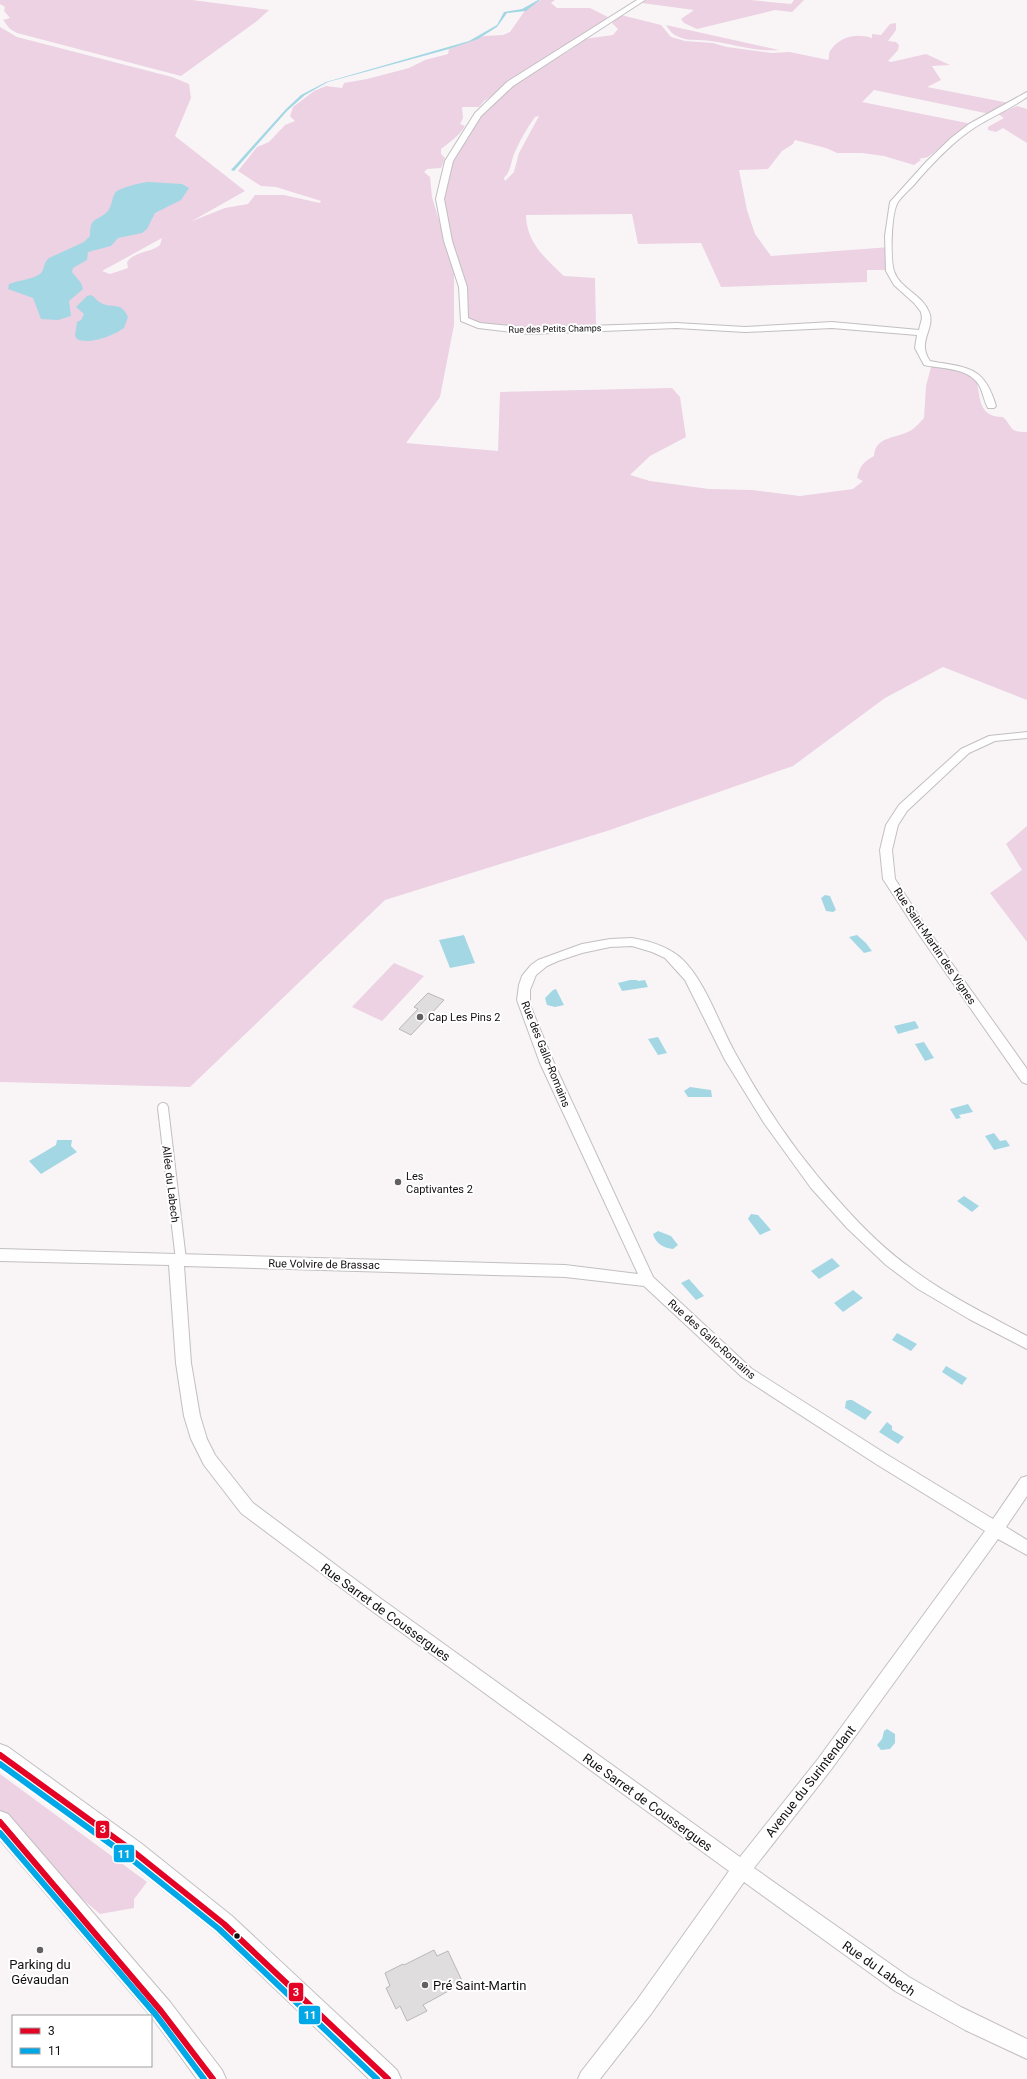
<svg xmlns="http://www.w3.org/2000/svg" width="1027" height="2079" font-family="Roboto,sans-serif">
  <rect width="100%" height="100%" fill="#f9f5f7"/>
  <!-- green -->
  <g fill="#ecd2e3" fill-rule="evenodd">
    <polygon points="0,0 192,0 269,10 257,21 181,76 17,33 10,29 3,20 10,18 4,11 5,7 0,4"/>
    <path d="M541 0H555L551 3 557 8H590L608 17 572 44 484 101 479 107H462L463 118 460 124 465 126C460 135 450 142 441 149V154L445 158 441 168 427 169 424 172 430 177 432 197 454 270V325L440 397 406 443 498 451 500 392 672 388 680 397 686 437 650 456 630 475 650 481 709 489 752 490 800 496 853 489 863 481 857 478C860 466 863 462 874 456 875 435 899 439 913 429 917 426 920 422 924 418L926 386 931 367C947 364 965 372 977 381 980 401 980 417 1003 417 1014 428 1008 432 1027 432V700L943 667 885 698 793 766 610 830 385 900 190 1087 0 1082V27L17 37 172 77 189 84 191 98 175 136 245 191 192 221 225 208 248 204 255 195H284L320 203 321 201 276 187 261 186 238 171 257 147 269 142 285 125 295 121 290 116 293 107 314 91 326 86 342 88 344 83 367 79 409 68 425 60 448 54 449 49 484 36 503 35 510 32 526 9ZM162 238 160 245C150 253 135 251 127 262L128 268 110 274 102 271Z"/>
    <polygon points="647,0 750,0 791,4 794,0 804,0 792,12 775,10 697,29 684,23 681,19 694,10 642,3"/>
    <path d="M621 15 661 25 671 37 685 41 713 43 727 47 772 53 790 52 828 60C830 57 828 54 830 51 840 36 856 33 872 38V34L881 35 890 24 896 23V30L888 41 896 42 899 45 898 50 888 61 891 62 926 54 950 65 932 66 941 80 927 87 1009 103 990 114 874 90 862 102 972 124 928 157 919 159 921 160 914 165 884 156 862 153H837L826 148 795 140 793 144 782 151 768 169 739 170 747 210 755 234 771 256 890 247 885 256 887 270H867V282L721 287 701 243 638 244 632 214 526 215C526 242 546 259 564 276L595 278 596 326 528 329 473 323 469 318 442 201 453 159 481 115 516 83 572 49 584 39 613 35 618 29 612 23ZM539 116 519 153 514 172 505 181 504 178C512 170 510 162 515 152 520 140 527 128 535 117Z"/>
    <path d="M666 25 779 50C756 52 733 44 711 41 700 39 687 42 677 36 672 34 669 30 666 25Z"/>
    <polygon points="1017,106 1027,109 1027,143 1003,128 996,132 988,130 988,127 1004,118 998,114"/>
    <polygon points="1027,826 1027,942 990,893 1022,870 1006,844"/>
    <polygon points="394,963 424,976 382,1021 352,1007"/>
    <polygon points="0,1774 147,1882 134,1899 134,1908 100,1914 73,1891 0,1813"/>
  </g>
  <!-- water -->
  <g fill="#a4d7e4">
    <polygon points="538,0 540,0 526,11 507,13 497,27 478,39 449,49 328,82 305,95 287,111 234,171 231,170 286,109 301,95 326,82 469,41 497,25 504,12 522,9"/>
    <path d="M149 182 182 184 189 188 181 200 155 213 147 229 142 233 118 238 111 246 88 252 87 260 73 268 72 272 81 283 83 289 69 301 71 316 58 320 41 319 33 298 8 289 9 284C19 280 31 280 40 274 45 270 43 262 49 258L84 242 90 236C90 215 98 222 108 211 112 205 112 198 115 193 118 188 143 182 149 182Z"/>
    <path d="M91 295C95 297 97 301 101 303 113 309 121 301 128 317L124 328C113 336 89 345 77 339L75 336 77 322 81 320 84 314 76 307 87 296Z"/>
    <polygon points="825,895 830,896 836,910 833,912 826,911 821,898"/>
    <polygon points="464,935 475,963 450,968 439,940"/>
    <polygon points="857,935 866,943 872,951 864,953 849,937"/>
    <polygon points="630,980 637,980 638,981 645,980 648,987 622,991 618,983"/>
    <polygon points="556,989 564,1005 555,1007 547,1005 545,998 553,990"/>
    <polygon points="915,1021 919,1028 898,1034 894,1026"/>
    <polygon points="658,1037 667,1053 658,1055 648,1039"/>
    <polygon points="924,1042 934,1058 925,1061 915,1044"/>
    <polygon points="690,1087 711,1090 712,1097 688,1097 684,1091"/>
    <polygon points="968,1104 973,1112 959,1115 961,1118 956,1119 950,1109"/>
    <polygon points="994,1133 1000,1141 1006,1140 1010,1146 994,1150 985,1136"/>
    <polygon points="57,1140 72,1140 71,1146 77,1152 41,1174 29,1161 56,1145"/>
    <polygon points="964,1196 979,1206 972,1212 957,1201"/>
    <polygon points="751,1214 758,1215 771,1230 760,1235 748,1219"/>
    <path d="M658 1231 671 1236 678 1245 673 1249C664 1248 656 1244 653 1234Z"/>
    <polygon points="832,1258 840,1266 819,1279 811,1271"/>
    <polygon points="689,1279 704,1296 696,1300 681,1283"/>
    <polygon points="853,1290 863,1298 843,1312 834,1303"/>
    <polygon points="897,1333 917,1344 911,1351 892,1340"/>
    <polygon points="946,1366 967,1378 962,1385 942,1372"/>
    <polygon points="849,1400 852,1400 872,1412 865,1420 845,1408 846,1401"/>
    <polygon points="887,1422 892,1426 892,1430 904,1437 898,1444 879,1432"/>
    <polygon points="887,1729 895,1734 895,1743 890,1749 881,1750 877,1745 882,1739 884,1731"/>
  </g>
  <!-- building -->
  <g fill="#e0dddf" stroke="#bab7b9">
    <polygon points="428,993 444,1000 411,1035 399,1029 418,1009 414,1007"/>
    <polygon points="434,1950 437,1956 448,1951 463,1983 423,2005 427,2011 407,2021 400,2006 396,2009 386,1988 390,1986 385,1973 403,1964 404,1965"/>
  </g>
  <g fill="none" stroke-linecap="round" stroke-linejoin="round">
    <!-- pedestrian casing -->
    <g stroke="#c2bfc1" stroke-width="12">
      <polyline id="pedestrian" points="163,1108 181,1260"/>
    </g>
    <!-- minor casing -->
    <g stroke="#c2bfc1" stroke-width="2">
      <g id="minor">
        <path d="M637 0H645L513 86 481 116 453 161 444 199 452 241 467 287 468 318 480 323 529 328 676 323 745 327 832 322 919 330 922 318 921 312 914 303 894 285 886 271 885 236 890 202 926 162 951 138 969 124 1027 92V97C1010 109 991 117 974 128 951 143 931 165 913 186 908 191 902 196 898 202 891 213 890 258 894 271 900 289 922 294 929 312 936 329 916 341 930 361 967 368 984 365 996 406L994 408H988C984 401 983 392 979 385 968 367 941 369 924 365L915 348 917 335 832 328 745 332 676 328 529 334 478 328 461 321 459 287 444 241 436 199 445 161 475 113 507 82Z"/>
        <polygon points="1027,732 1027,738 995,741 969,753 907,811 898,825 892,850 895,879 926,927 1027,1069 1027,1084 1022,1082 918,933 883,879 880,850 886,825 899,805 961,749 989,736"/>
        <path d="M632 938C649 941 668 946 682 959 707 983 720 1028 738 1058 766 1109 800 1158 839 1201 861 1226 885 1250 912 1269 948 1296 988 1315 1027 1336V1349L969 1319 918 1289 886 1265 847 1228 811 1188 764 1123 725 1060 685 980 665 958 652 952 632 946 610 947 582 953 558 961 547 966 536 975 530 990V1005L554 1063 653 1277 752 1369 886 1454 993 1519 1021 1478 1027 1476V1496L1006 1527 1027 1540V1555L998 1539 830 1771 754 1868 909 1977 961 2007 1027 2039V2059L965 2030 895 1991 744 1882 651 2014 600 2079H578L581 2072 637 2000 729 1871 368 1608 241 1513 204 1465 191 1439 184 1416 176 1363 169 1265 0 1261V1249L565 1265 638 1274 540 1063 517 1000 519 985 522 976 531 965 538 960 582 944 610 939ZM184 1266 565 1277 644 1286 742 1377 876 1464 985 1531 818 1759 740 1857 380 1598 253 1503 215 1455 207 1439 200 1416 191 1363Z"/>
      </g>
    </g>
    <!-- tertiary casing -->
    <g stroke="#c2bfc1" stroke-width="2">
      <g id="tertiary">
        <polygon points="0,1744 8,1747 142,1844 232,1916 397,2070 401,2079 369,2079 216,1932 126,1860 0,1768"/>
        <polygon points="0,1811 8,1814 170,2002 222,2070 226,2079 197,2079 151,2016 0,1840"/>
      </g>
    </g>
    <!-- pedestrian -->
    <use href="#pedestrian" stroke="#fefefe" stroke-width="10"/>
    <!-- minor -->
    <use href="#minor" fill="#fefefe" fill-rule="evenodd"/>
    <!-- tertiary -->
    <use href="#tertiary" fill="#fefefe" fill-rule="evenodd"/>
    <!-- bus-1 casing -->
    <g stroke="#fff" stroke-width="10">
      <g id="bus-1">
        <polyline points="0,1755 134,1852 224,1924 388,2079"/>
        <polyline points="0,1822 161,2011 213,2079"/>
      </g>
    </g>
    <!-- bus-2 casing -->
    <g stroke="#fff" stroke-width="10">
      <g id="bus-2">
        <polyline points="0,1764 130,1858 219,1929 377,2079"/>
        <polyline points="0,1833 156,2015 204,2079"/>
      </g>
    </g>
    <!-- bus-1 -->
    <use href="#bus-1" stroke="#e40324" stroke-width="6"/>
    <!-- bus-2 -->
    <use href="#bus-2" stroke="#00a8e7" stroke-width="6"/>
  </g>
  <!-- markers -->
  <g fill="#636062" stroke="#fff" stroke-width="1.5">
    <circle cx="420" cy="1017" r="4"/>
    <circle cx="398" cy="1182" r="4"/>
    <circle cx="40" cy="1950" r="4"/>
    <circle cx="425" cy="1985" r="4"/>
  </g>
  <circle fill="#120f11" stroke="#fff" stroke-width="1.5" cx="237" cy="1936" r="3.5"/>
  <g text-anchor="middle" stroke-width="4" stroke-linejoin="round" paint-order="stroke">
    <!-- far-street labels -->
    <g font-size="9" fill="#120f11" stroke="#fff">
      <text transform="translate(555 329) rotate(-1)" y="3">Rue des Petits Champs</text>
    </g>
    <!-- street labels -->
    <g font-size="11" fill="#120f11" stroke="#fff">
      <text transform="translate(935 946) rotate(56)" y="4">Rue Saint-Martin des Vignes</text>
      <text transform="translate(546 1054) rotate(68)" y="4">Rue des Gallo-Romains</text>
      <text transform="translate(171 1184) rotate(83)" y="4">Allée du Labech</text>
      <text transform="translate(324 1264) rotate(1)" y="4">Rue Volvire de Brassac</text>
      <text transform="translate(712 1339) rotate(42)" y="4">Rue des Gallo-Romains</text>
    </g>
    <!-- poi labels -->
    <g font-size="11" fill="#120f11" stroke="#fff" text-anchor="start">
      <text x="428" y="1021">Cap Les Pins 2</text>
      <text x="406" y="1180">Les<tspan x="406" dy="13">Captivantes 2</tspan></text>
    </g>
    <!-- near-street labels -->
    <g font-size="13" fill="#120f11" stroke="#fff">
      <text transform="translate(386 1612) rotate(36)" y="5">Rue Sarret de Coussergues</text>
      <text transform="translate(810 1781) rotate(-52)" y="5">Avenue du Surintendant</text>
      <text transform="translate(648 1802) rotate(36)" y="5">Rue Sarret de Coussergues</text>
      <text transform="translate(879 1968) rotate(35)" y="5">Rue du Labech</text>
    </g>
    <!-- near-poi labels -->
    <g font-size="13" fill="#120f11" stroke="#fff">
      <text x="40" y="1969">Parking du<tspan x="40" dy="15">Gévaudan</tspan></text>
      <text x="433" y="1990" text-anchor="start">Pré Saint-Martin</text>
    </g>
  </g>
  <g stroke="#fff" stroke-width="1.5">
    <rect x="95" y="1820" width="15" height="19" rx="4" fill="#e40324"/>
    <rect x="113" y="1844" width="22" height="19" rx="4" fill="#00a8e7"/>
    <rect x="288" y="1982" width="16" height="20" rx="4" fill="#e40324"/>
    <rect x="298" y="2005" width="23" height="20" rx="4" fill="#00a8e7"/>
  </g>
  <g font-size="11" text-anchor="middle" font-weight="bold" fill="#fff">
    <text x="103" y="1833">3</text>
    <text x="124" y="1858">11</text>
    <text x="296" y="1996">3</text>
    <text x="310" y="2019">11</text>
  </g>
  <!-- legend -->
  <rect x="12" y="2015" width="140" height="52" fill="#ffffff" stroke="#a09fa0"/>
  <rect x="20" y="2028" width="20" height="6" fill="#e40324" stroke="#a09fa0"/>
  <text x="48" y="2035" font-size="12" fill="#120f11">3</text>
  <rect x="20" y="2048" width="20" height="6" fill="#00a8e7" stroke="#a09fa0"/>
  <text x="48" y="2055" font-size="12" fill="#120f11">11</text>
</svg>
